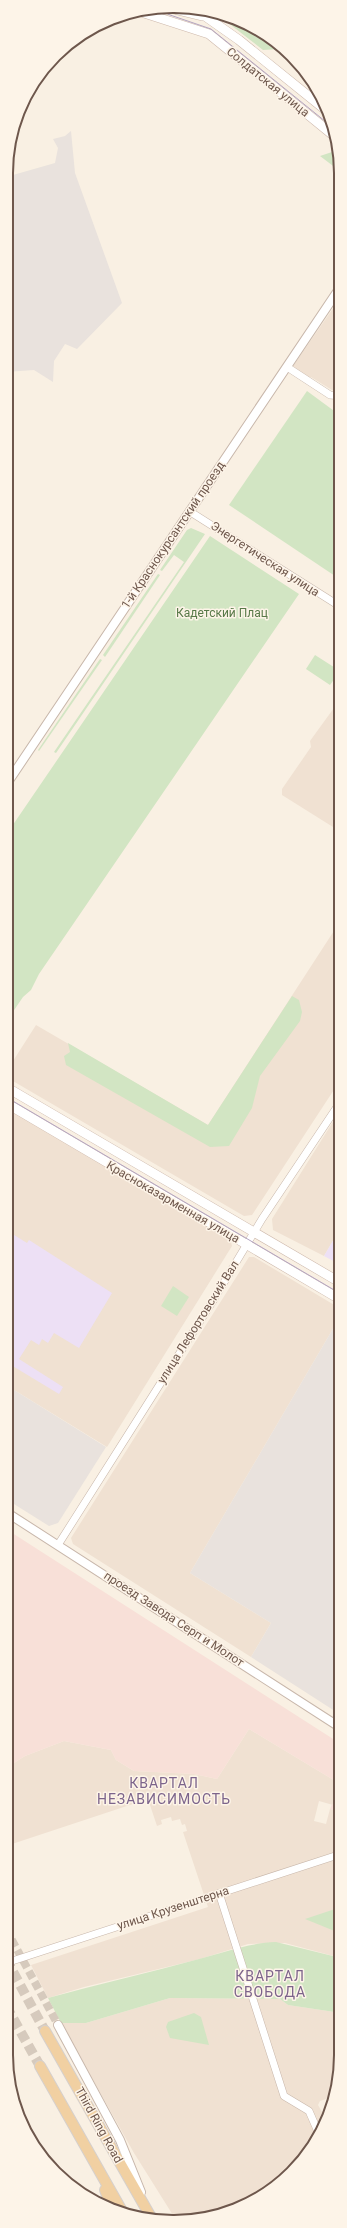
<svg xmlns="http://www.w3.org/2000/svg" width="347" height="2228" font-family="Roboto,sans-serif">
  <rect width="100%" height="100%" fill="#f9f0e3"/>
  <!-- residential -->
  <g fill="#f0e1d2">
    <polygon points="341,297 341,391 332,390 311,377 306,377 293,366"/>
    <polygon points="339,701 341,702 341,832 282,795 282,789 311,747 310,741"/>
    <polygon points="341,920 341,1079 252,1215 244,1216 6,1077 6,1072 36,1025 208,1125"/>
    <polygon points="6,1107 230,1238 232,1246 107,1447 6,1385"/>
    <polygon points="341,1109 341,1227 324,1256 273,1230 272,1219"/>
    <polygon points="249,1257 254,1257 341,1309 341,1315 190,1573 271,1623 251,1657 73,1544 71,1538"/>
    <polygon points="249,1729 337,1782 341,1780 340,1807 319,1801 314,1821 326,1824 330,1809 340,1811 341,1958 285,1943 248,1944 200,1959 84,1987 48,1998 31,1965 208,1907 183,1832 187,1831 185,1824 182,1825 180,1819 172,1821 171,1817 161,1820 162,1824 157,1826 148,1799 6,1846 6,1768 25,1756 64,1741 111,1750 116,1760 134,1771 194,1774 217,1779"/>
    <polygon points="170,1998 280,1999 288,2005 341,2013 341,2066 332,2097 320,2101 318,2105 326,2119 324,2128 284,2180 228,2213 176,2220 134,2153 61,2023 86,2023"/>
  </g>
  <!-- commercial -->
  <g fill="#f8e0d8">
    <polygon points="6,1529 341,1744 341,1780 337,1782 249,1729 217,1779 194,1774 134,1771 116,1760 111,1750 64,1741 25,1756 6,1768"/>
    <polygon points="332,1804 340,1807 341,1804 341,1840 339,1829 340,1811 330,1809"/>
  </g>
  <!-- industrial -->
  <g fill="#e9e2dd">
    <polygon points="71,131 75,173 122,303 77,349 65,344 54,361 53,382 34,370 6,372 6,177 55,163 58,148 53,139 65,136"/>
    <polygon points="341,1315 341,1715 251,1657 271,1623 190,1573"/>
    <polygon points="6,1385 106,1447 58,1523 49,1526 6,1499"/>
  </g>
  <!-- education -->
  <g fill="#ede0f5">
    <polygon points="341,1227 341,1265 324,1256"/>
    <polygon points="6,1230 27,1243 29,1240 112,1293 79,1348 54,1333 48,1343 42,1339 39,1345 31,1340 19,1359 63,1387 59,1394 6,1362"/>
  </g>
  <!-- green -->
  <g fill="#d2e5c3">
    <polygon points="218,15 247,23 281,47 279,49 263,50"/>
    <path d="M335 151C341 156 341 165 341 172L320 156Z"/>
    <polygon points="307,391 341,416 341,580 229,505"/>
    <polygon points="191,528 205,534 56,753 54,752 184,562 174,555 162,571 160,570 187,530"/>
    <polygon points="210,536 299,594 39,974 31,990 23,997 6,1022 6,835"/>
    <polygon points="158,574 160,575 105,657 103,655"/>
    <polygon points="315,655 340,671 330,685 306,669"/>
    <polygon points="100,659 102,660 39,751 38,750"/>
    <polygon points="292,996 299,1000 302,1012 300,1021 260,1076 252,1108 229,1146 210,1147 66,1065 64,1056 70,1052 68,1043 208,1125"/>
    <polygon points="173,1286 189,1297 177,1316 161,1306"/>
    <polygon points="341,1907 341,1923 337,1932 305,1919"/>
    <path d="M276 1942 341 1958V2013L288 2005 280 1999 170 1998 86 2023H61L48 1998C98 1984 149 1973 199 1959 225 1952 249 1943 276 1942Z"/>
    <polygon points="194,2013 201,2017 209,2045 170,2038 166,2027 168,2022"/>
  </g>
  <g fill="none" stroke-linecap="round" stroke-linejoin="round">
    <!-- tertiary-tunnel -->
    <polyline stroke="#d6cabd" stroke-width="8" stroke-dasharray="8 4" stroke-linecap="butt" points="6,1929 58,2025"/>
    <!-- primary-tunnel -->
    <g stroke="#d6cabd" stroke-width="10" stroke-dasharray="10 5" stroke-linecap="butt">
      <polyline points="6,1959 45,2031"/>
      <polyline points="6,2006 40,2066"/>
    </g>
    <!-- minor casing -->
    <g stroke="#c8b7ab" stroke-width="8">
      <g id="minor">
        <polyline points="287,367 330,395 341,396"/>
        <polyline points="189,511 341,607"/>
        <polyline points="58,1545 214,1299 262,1219 341,1101"/>
        <polyline points="219,1893 284,2096 309,2111 319,2134"/>
        <polyline points="6,1963 341,1854"/>
      </g>
    </g>
    <!-- tertiary casing -->
    <g stroke="#c8b7ab" stroke-width="10">
      <g id="tertiary">
        <polyline points="6,785 341,286"/>
        <polyline points="6,1512 341,1728"/>
        <polyline points="58,2025 120,2140 141,2192"/>
      </g>
    </g>
    <!-- secondary casing -->
    <g stroke="#ceb9ac" stroke-width="10">
      <g id="secondary">
        <polyline points="169,8 202,16"/>
        <polyline points="195,9 239,40 327,111"/>
        <polyline points="141,12 209,34 333,135"/>
        <polyline points="6,1087 341,1283"/>
        <polyline points="6,1103 341,1300"/>
      </g>
    </g>
    <!-- primary casing -->
    <g stroke="#d6d0cd" stroke-width="12">
      <g id="primary">
        <polyline points="45,2031 152,2219"/>
        <polyline points="40,2066 122,2211"/>
        <polyline points="105,2190 112,2208"/>
      </g>
    </g>
    <!-- minor -->
    <use href="#minor" stroke="#fff" stroke-width="7"/>
    <!-- tertiary -->
    <use href="#tertiary" stroke="#fff" stroke-width="8"/>
    <!-- secondary -->
    <use href="#secondary" stroke="#fff" stroke-width="9"/>
    <!-- primary -->
    <use href="#primary" stroke="#f1d0a2" stroke-width="10"/>
    <!-- tram -->
    <g stroke="#b2a3c1" stroke-width="1">
      <polyline points="160,10 170,15 211,29 331,126"/>
      <polyline points="6,1097 341,1294"/>
    </g>
  </g>
  <g text-anchor="middle" stroke-width="3" stroke-linejoin="round" paint-order="stroke">
    <!-- street labels -->
    <g font-size="12" fill="#6e574c" stroke="#fdf4e8">
      <text transform="translate(268 82) rotate(39)" y="4">Солдатская улица</text>
      <text transform="translate(173 535) rotate(-56)" y="4">1-й Краснокурсантский проезд</text>
      <text transform="translate(265 559) rotate(33)" y="4">Энергетическая улица</text>
      <text transform="translate(173 1202) rotate(30)" y="4">Красноказарменная улица</text>
      <text transform="translate(198 1322) rotate(-58)" y="4">улица Лефортовский Вал</text>
      <text transform="translate(174 1619) rotate(33)" y="4">проезд Завода Серп и Молот</text>
      <text transform="translate(173 1908) rotate(-18)" y="4">улица Крузенштерна</text>
      <text transform="translate(99 2125) rotate(61)" y="4">Third Ring Road</text>
    </g>
    <!-- park labels -->
    <g font-size="12" fill="#587948" stroke="#fdf4e8">
      <text x="222" y="617">Кадетский Плац</text>
    </g>
    <!-- quarter labels -->
    <g font-size="14" letter-spacing="1" fill="#7c648b" stroke="#fdf4e8">
      <text x="164" y="1788">КВАРТАЛ<tspan x="164" dy="16">НЕЗАВИСИМОСТЬ</tspan></text>
      <text x="270" y="1981">КВАРТАЛ<tspan x="270" dy="16">СВОБОДА</tspan></text>
    </g>
  </g>
  <!-- crop -->
  <path d="M0 0H347V2228H0ZM173 13H174A160 160 0 0 1 334 173V2055A160 160 0 0 1 174 2215H173A160 160 0 0 1 13 2055V173A160 160 0 0 1 173 13Z" fill="#fdf4e8" fill-rule="evenodd"/>
  <path fill="none" stroke="#6e574c" stroke-width="2" d="M173 13H174A160 160 0 0 1 334 173V2055A160 160 0 0 1 174 2215H173A160 160 0 0 1 13 2055V173A160 160 0 0 1 173 13Z"/>
</svg>
